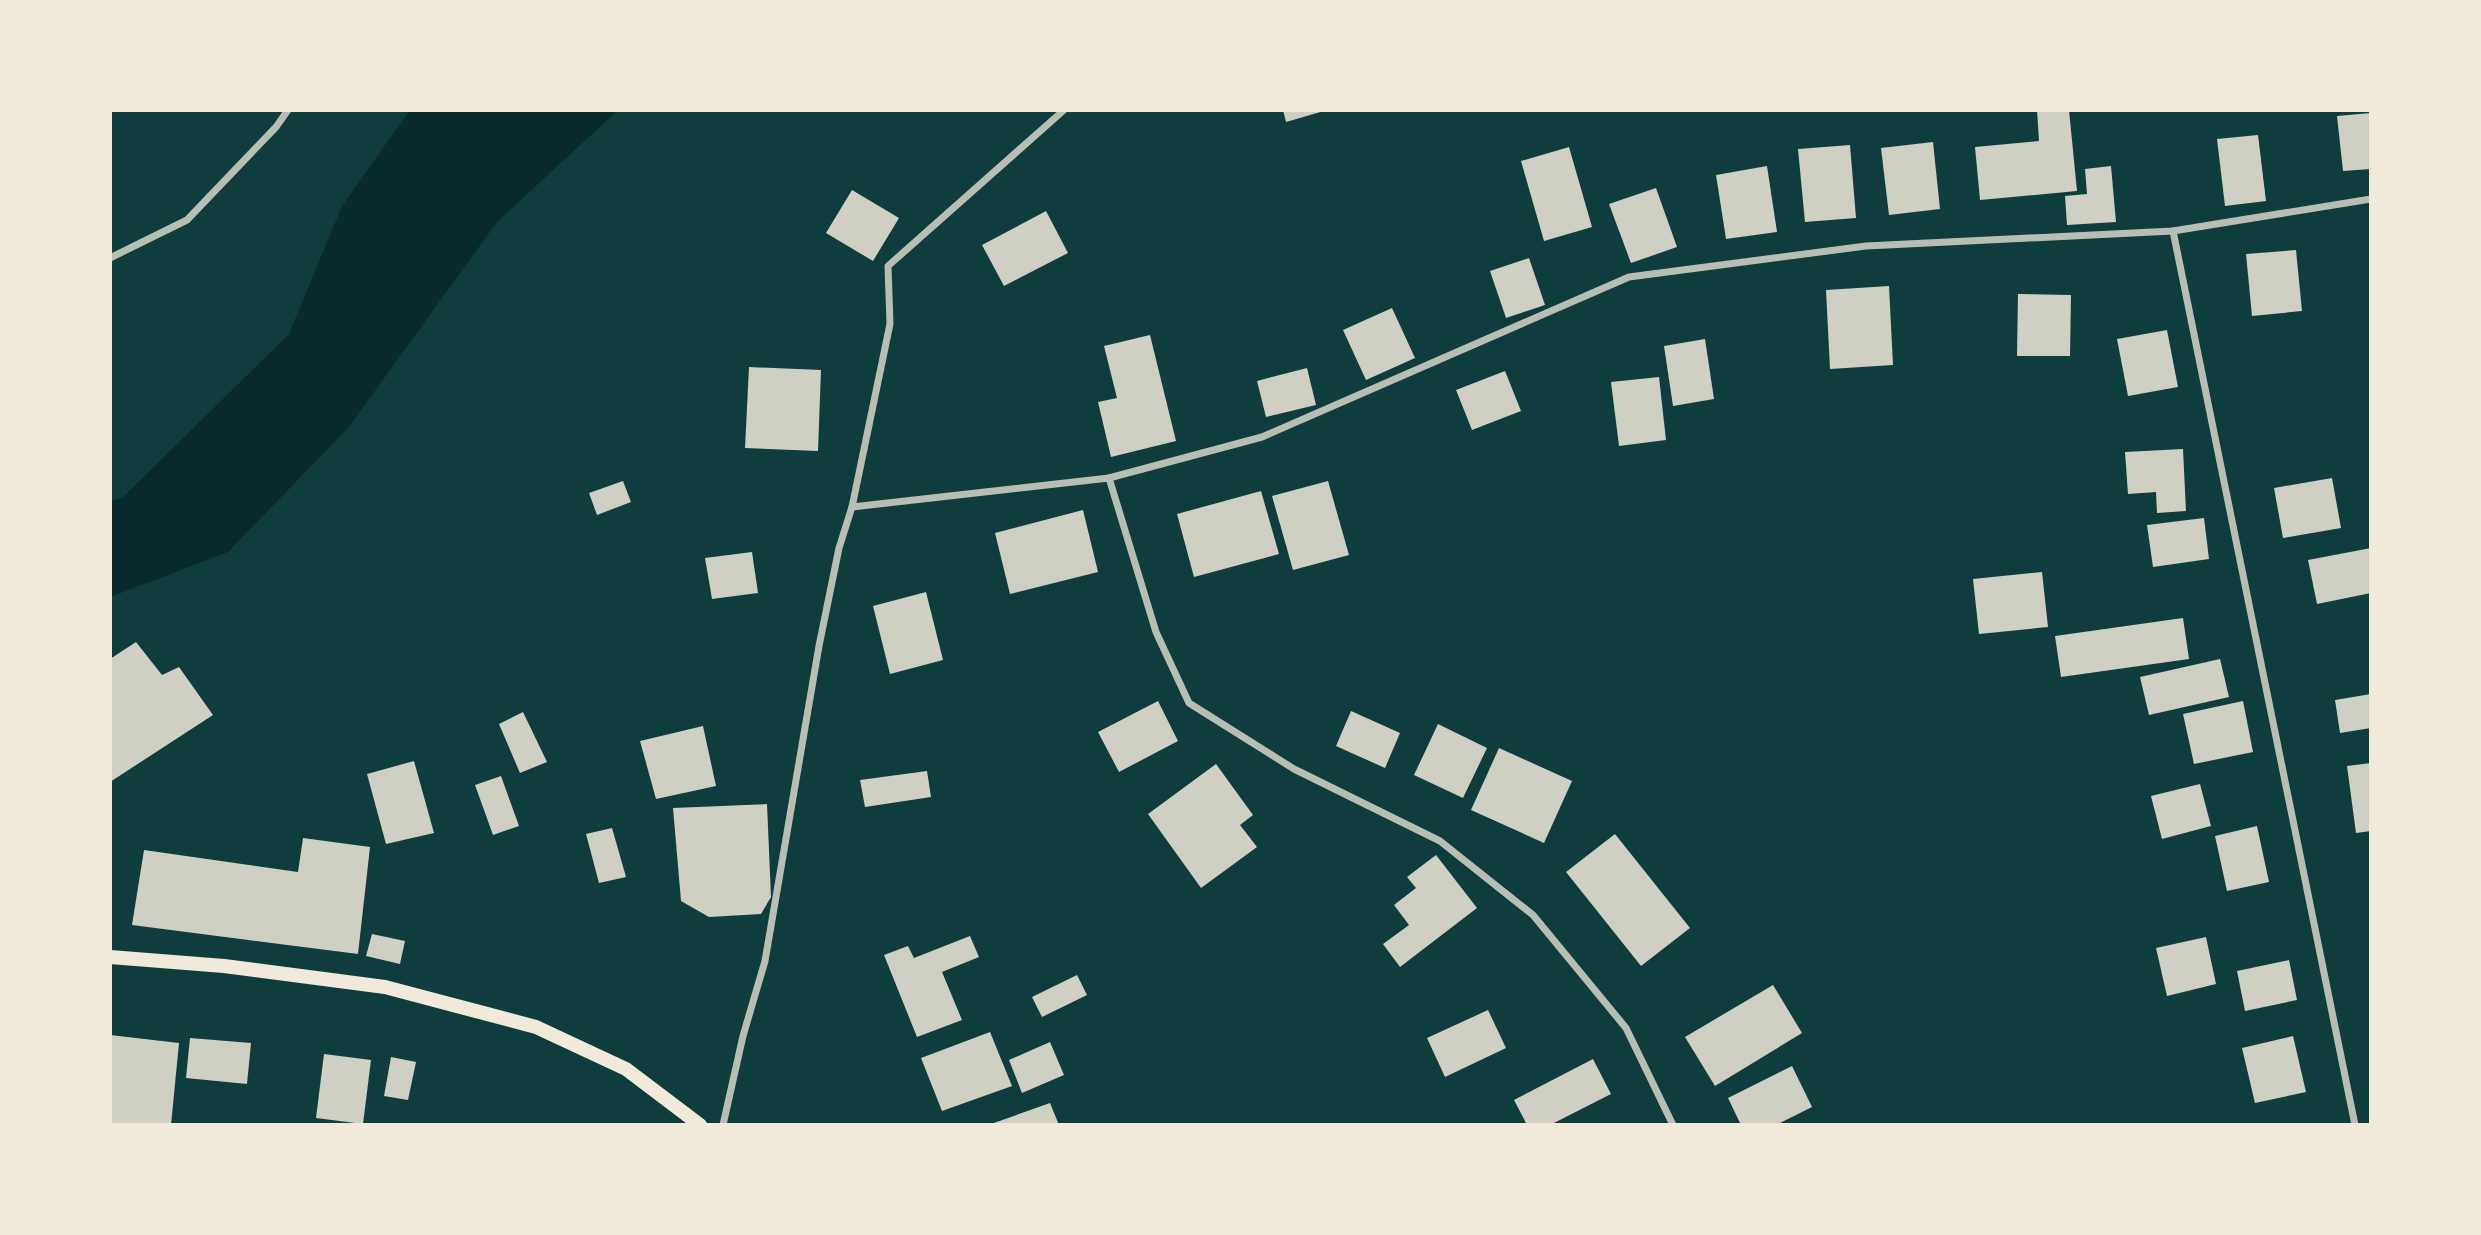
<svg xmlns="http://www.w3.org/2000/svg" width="2481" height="1235" font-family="Roboto,sans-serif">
  <rect width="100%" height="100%" fill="#0f3d3e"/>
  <!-- water -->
  <polygon fill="#0a2a2b" points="410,110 618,110 497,222 348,428 228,552 110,597 110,501 122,498 289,334 342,206"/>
  <!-- building -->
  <g fill="#cfcfc3">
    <polygon points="1283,110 1324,110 1324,111 1286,122"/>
    <polygon points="2037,110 2069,110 2077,191 1980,200 1975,147 2039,141"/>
    <polygon points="2371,113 2371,169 2343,171 2337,116"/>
    <polygon points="2258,135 2266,201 2225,206 2217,139"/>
    <polygon points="1933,142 1940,209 1889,215 1881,148"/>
    <polygon points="1850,145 1856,218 1805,222 1798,149"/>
    <polygon points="1569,147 1592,227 1544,241 1521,161"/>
    <polygon points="1767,166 1777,232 1726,239 1716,175"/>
    <polygon points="2111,166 2116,222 2067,225 2065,196 2087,194 2085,169"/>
    <polygon points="1656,188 1677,247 1631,263 1609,204"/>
    <polygon points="852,190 899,218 873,261 826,233"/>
    <polygon points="1046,211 1068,253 1004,286 982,245"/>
    <polygon points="2296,250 2302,311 2252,316 2246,254"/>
    <polygon points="1529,258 1545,305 1506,318 1490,271"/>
    <polygon points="1889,286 1893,365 1830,369 1826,290"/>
    <polygon points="2018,294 2071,295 2070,356 2017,356"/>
    <polygon points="1392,308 1415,358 1366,380 1343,330"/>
    <polygon points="2167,330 2178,387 2128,396 2117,339"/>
    <polygon points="1150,335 1176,441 1111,457 1098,402 1117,398 1104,346"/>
    <polygon points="1705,339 1714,399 1673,406 1664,346"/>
    <polygon points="749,367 821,370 818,451 745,448"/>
    <polygon points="1307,368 1316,405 1266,417 1257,381"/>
    <polygon points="1505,371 1521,411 1472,430 1456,390"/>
    <polygon points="1659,377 1666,440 1619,446 1611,382"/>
    <polygon points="2183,449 2186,511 2157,513 2156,492 2128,494 2125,452"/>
    <polygon points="2332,478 2341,528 2283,538 2274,488"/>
    <polygon points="623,481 631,502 597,515 589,493"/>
    <polygon points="1328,481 1349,555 1293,570 1272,496"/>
    <polygon points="1261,491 1279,554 1194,577 1177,514"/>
    <polygon points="1083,510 1098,572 1010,594 995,533"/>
    <polygon points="2204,518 2209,559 2153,567 2147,525"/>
    <polygon points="2371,548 2371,593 2317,604 2308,560"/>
    <polygon points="752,552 758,593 712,599 705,558"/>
    <polygon points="2042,572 2048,627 1979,634 1973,579"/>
    <polygon points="926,592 943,660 890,674 873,606"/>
    <polygon points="2183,618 2189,659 2061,677 2055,636"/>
    <polygon points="136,642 162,675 179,667 213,715 110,782 110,659"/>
    <polygon points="2220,659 2229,697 2149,715 2140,677"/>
    <polygon points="2371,694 2371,728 2340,733 2335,700"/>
    <polygon points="1158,701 1178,741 1119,772 1098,732"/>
    <polygon points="2243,701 2253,752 2194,764 2183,714"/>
    <polygon points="1351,711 1400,733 1385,768 1336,746"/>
    <polygon points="523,712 547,762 520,773 499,724"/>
    <polygon points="1438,724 1487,748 1463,798 1414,775"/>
    <polygon points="703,726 716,786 656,799 640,741"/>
    <polygon points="1499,748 1572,781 1544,843 1471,810"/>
    <polygon points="414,761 434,833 386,844 367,774"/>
    <polygon points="2371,763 2371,831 2356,833 2347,766"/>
    <polygon points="1216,764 1253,815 1240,825 1257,847 1201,888 1148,814"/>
    <polygon points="927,771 931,797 865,807 860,780"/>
    <polygon points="501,776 519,826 493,835 475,785"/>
    <polygon points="2200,784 2211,826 2162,839 2151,796"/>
    <polygon points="767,804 771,897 761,914 709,917 681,901 673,808"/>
    <polygon points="2257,826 2269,882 2227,891 2215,836"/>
    <polygon points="612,828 626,877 599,883 586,834"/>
    <polygon points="1615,834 1690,928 1641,966 1566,872"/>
    <polygon points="303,838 370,847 358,954 132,925 144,850 298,872"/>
    <polygon points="1436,855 1477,908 1400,967 1383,944 1409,925 1394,905 1416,888 1407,877"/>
    <polygon points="372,934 405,941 400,964 366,956"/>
    <polygon points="970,936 979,957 942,972 962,1020 917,1037 884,955 908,946 914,958"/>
    <polygon points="2206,937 2216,984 2167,996 2156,948"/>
    <polygon points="2289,960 2297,1000 2245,1011 2237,971"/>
    <polygon points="1077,975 1087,995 1042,1017 1032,997"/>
    <polygon points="1773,985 1802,1033 1715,1086 1685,1037"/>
    <polygon points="1488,1010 1506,1048 1445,1077 1427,1038"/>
    <polygon points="990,1032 1012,1086 942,1111 921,1058"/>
    <polygon points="110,1035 179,1043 171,1125 110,1125"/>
    <polygon points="2293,1036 2306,1092 2255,1103 2242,1048"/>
    <polygon points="190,1038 251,1043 247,1084 186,1078"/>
    <polygon points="1050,1042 1064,1075 1022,1093 1009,1060"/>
    <polygon points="324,1054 371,1060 363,1124 316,1118"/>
    <polygon points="391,1057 416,1062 408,1100 384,1096"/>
    <polygon points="1593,1059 1611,1094 1550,1125 1527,1125 1514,1100"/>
    <polygon points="1792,1066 1812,1107 1776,1125 1741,1125 1728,1098"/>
    <polygon points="1050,1103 1059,1125 991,1125 991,1124"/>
  </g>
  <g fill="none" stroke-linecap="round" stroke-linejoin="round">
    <!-- minor -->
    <g stroke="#b8beb3" stroke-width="7">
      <polyline points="2173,231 2355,1125"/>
      <polyline points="110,258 187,220 276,127 288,110"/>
      <polyline points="1109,478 1262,437 1629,277 1866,246 2173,231 2371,199"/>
      <polyline points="852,507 1109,478 1156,632 1189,703 1294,769 1440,841 1533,915 1626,1028 1673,1125"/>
      <polyline points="723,1125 743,1036 765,961 819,646 839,548 852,507 890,324 888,266 1064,110"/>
    </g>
    <!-- secondary -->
    <polyline stroke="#f1e9da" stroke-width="14" points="110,957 224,966 385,987 536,1027 626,1069 700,1125"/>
  </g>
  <!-- border -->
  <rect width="2481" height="1235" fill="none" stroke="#f1e9da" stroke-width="224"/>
</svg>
